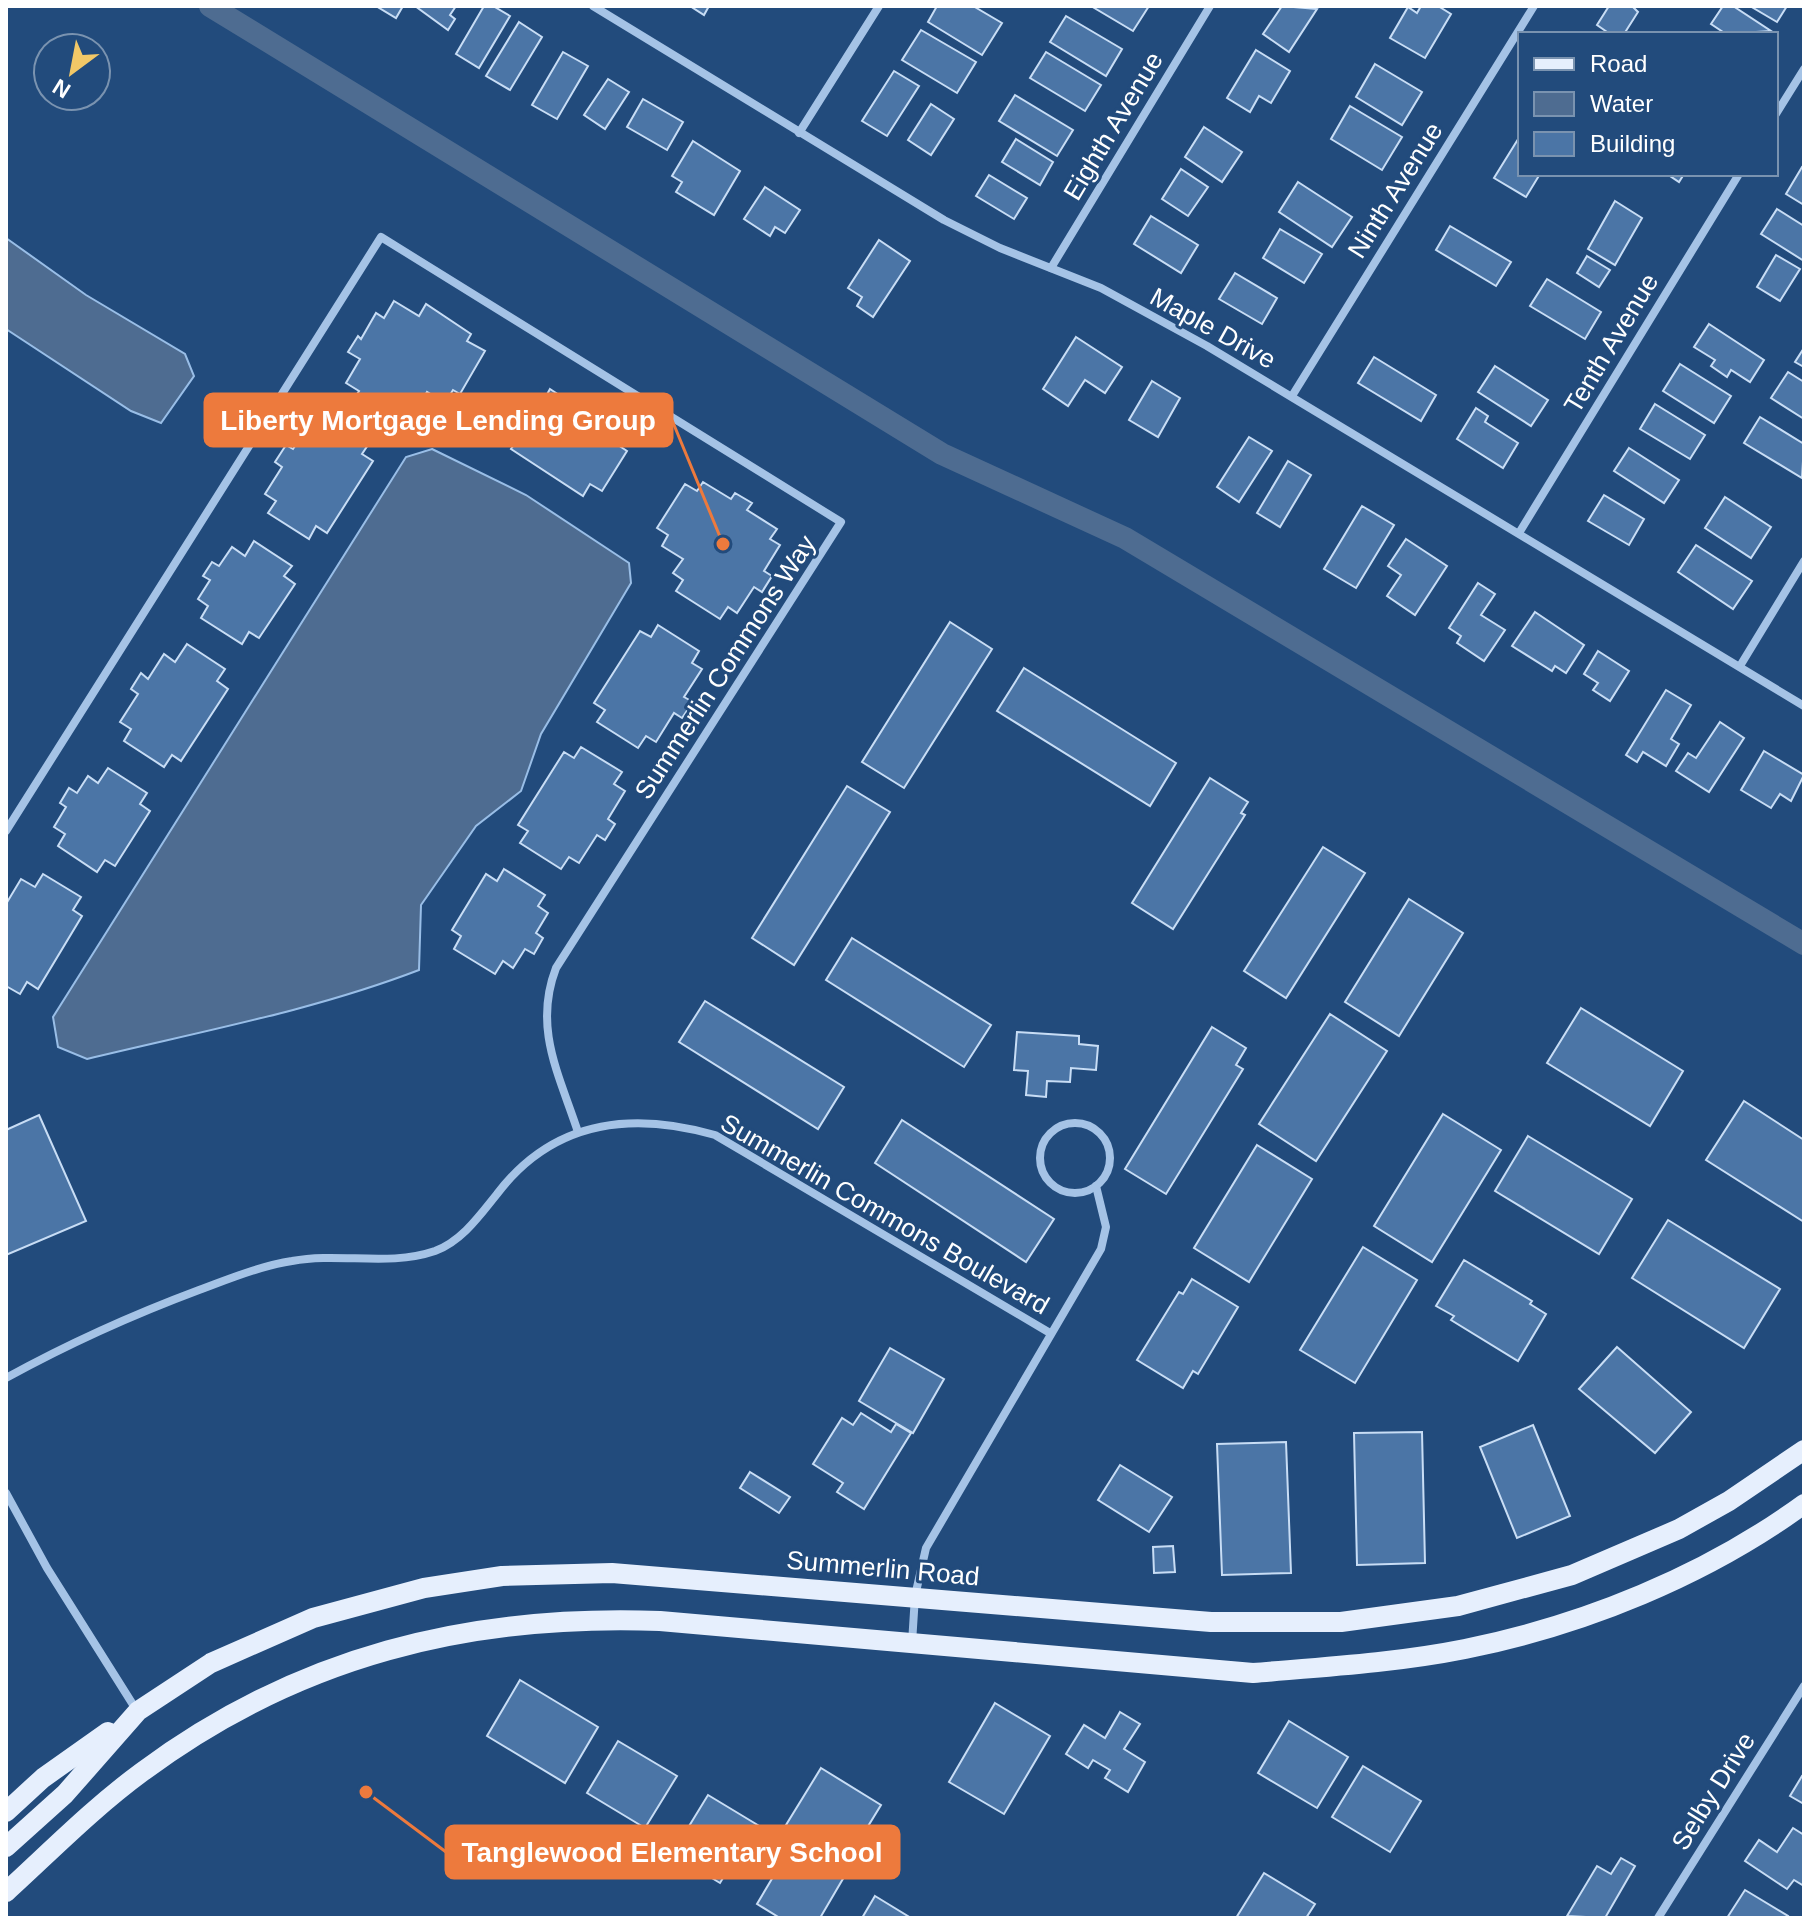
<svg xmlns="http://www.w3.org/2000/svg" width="1810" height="1924" font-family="Arial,sans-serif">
  <rect width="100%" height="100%" fill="#224b7c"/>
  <!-- water -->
  <g fill="#4e6c91" stroke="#99bee7" stroke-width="2">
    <polygon points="6,238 86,295 185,354 194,376 161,423 131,411 6,329"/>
    <path d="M432 449 526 495 629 563 631 583 541 734 521 791 476 826 421 905 419 970C312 1011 198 1032 87 1059L58 1047 53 1017 406 457Z"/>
  </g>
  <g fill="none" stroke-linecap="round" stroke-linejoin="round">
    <!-- canal -->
    <polyline stroke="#4e6c91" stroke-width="22" points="210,6 942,454 1125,538 1804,944"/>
  </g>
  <!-- building -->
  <g fill="#4b75a6" stroke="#c8ddf5" stroke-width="2">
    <polygon points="376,6 403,6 396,18"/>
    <polygon points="415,6 456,6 450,15 455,19 448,30"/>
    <polygon points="484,6 493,6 510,16 479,68 456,54"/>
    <polygon points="690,6 709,6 704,15"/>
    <polygon points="937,6 973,6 1002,23 982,55 928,22"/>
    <polygon points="1091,6 1149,6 1133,31"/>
    <polygon points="1282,6 1317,9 1289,52 1263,34"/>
    <polygon points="1421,6 1438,6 1451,14 1425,58 1390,38 1408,7 1417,13"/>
    <polygon points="1609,6 1632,6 1638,12 1624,34 1610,34 1597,25"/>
    <polygon points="1723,6 1733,6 1771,31 1726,34 1711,24"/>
    <polygon points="1750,6 1787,6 1777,22"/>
    <polygon points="1066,16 1122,49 1106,76 1050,42"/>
    <polygon points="519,22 542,37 510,90 486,76"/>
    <polygon points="921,30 976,62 957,93 902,60"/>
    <polygon points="1256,50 1290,71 1271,103 1259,96 1250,112 1227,98"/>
    <polygon points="563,52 588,66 557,119 532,105"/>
    <polygon points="1046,52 1101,85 1085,111 1030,78"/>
    <polygon points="1375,64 1422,92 1402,125 1356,97"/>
    <polygon points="894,71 919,86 887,136 862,121"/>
    <polygon points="608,79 629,92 605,129 584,115"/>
    <polygon points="1015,95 1073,130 1057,156 999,121"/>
    <polygon points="643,99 683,122 667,150 627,127"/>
    <polygon points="931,104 954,119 931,155 908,140"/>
    <polygon points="1350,106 1402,137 1382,170 1331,139"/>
    <polygon points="1204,127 1242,152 1222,182 1185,157"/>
    <polygon points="1520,136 1520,174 1540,174 1526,197 1494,178"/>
    <polygon points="1016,139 1053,162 1040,185 1002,162"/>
    <polygon points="693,141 740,171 714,215 676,192 682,182 672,176"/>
    <polygon points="1802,167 1804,168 1804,205 1786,194"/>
    <polygon points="1181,169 1208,187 1188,216 1162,199"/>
    <polygon points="1667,174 1684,174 1679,182"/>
    <polygon points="989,175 1027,198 1014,219 976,196"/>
    <polygon points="1298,182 1352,217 1332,247 1279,212"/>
    <polygon points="765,187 800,210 785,233 775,227 770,236 744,219"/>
    <polygon points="1615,201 1642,218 1615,265 1588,249"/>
    <polygon points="1777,209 1804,226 1804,261 1761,234"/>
    <polygon points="1151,216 1198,245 1181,273 1134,244"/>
    <polygon points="1450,226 1511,262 1496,286 1436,250"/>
    <polygon points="1280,229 1322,254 1304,283 1263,258"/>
    <polygon points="879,240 910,261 873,317 857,306 862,297 848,288"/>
    <polygon points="1776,255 1800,269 1780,301 1757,287"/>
    <polygon points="1587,256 1610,270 1599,287 1577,273"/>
    <polygon points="1235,273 1277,298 1262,324 1219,299"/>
    <polygon points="1547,279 1601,312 1585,339 1530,306"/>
    <polygon points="394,301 419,316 426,304 471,334 467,341 485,351 460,394 453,390 445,403 427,392 417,410 410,406 402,418 391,412 387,419 354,399 359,391 346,383 360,359 348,352 358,336 361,339 376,313 384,318"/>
    <polygon points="1709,324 1764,360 1750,382 1731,370 1727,377 1711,366 1715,360 1694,347"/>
    <polygon points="1076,337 1122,367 1105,393 1085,380 1068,406 1043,389"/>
    <polygon points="1804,348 1804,367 1795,362"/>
    <polygon points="1374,357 1436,395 1421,421 1358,383"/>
    <polygon points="1680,364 1731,396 1714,423 1663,391"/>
    <polygon points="1495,366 1548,400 1531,426 1478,392"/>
    <polygon points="1788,372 1804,382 1804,419 1771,398"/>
    <polygon points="1152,381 1180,398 1158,437 1129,420"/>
    <polygon points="550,389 576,406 581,398 597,408 592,415 621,433 615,443 627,451 602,491 590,484 583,496 511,449 517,440 504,432 527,396 541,405"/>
    <polygon points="1655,404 1705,435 1690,459 1640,429"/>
    <polygon points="1476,408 1488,416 1485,422 1518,443 1503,468 1457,439"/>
    <polygon points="330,417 370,442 362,454 373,461 327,533 316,526 309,539 268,513 276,501 265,494 282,467 275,462 286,445 293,449 309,425 321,432"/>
    <polygon points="1760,417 1804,444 1802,478 1744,443"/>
    <polygon points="1249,437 1272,451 1239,502 1217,487"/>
    <polygon points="1629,448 1679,480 1664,503 1614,471"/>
    <polygon points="1288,461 1311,475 1280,527 1257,513"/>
    <polygon points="703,482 731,499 735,493 752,503 747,510 777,529 770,539 780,545 764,571 772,576 762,592 754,587 737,613 728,607 720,619 676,591 683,580 673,573 683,559 662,546 668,535 657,528 685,484 697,491"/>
    <polygon points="1604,495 1644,519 1629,545 1588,521"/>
    <polygon points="1725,497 1771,527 1751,558 1705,528"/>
    <polygon points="1362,506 1394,525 1356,588 1324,569"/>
    <polygon points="1406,539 1447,566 1415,615 1387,596 1401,575 1388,566"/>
    <polygon points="254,541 292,566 284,576 295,584 259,638 249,632 242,644 201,618 208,606 198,599 210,580 203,576 212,562 219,566 232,547 245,556"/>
    <polygon points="1696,545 1752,581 1733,609 1678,572"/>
    <polygon points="1478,583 1495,594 1481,615 1505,630 1484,661 1457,643 1461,636 1449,628"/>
    <polygon points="1535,612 1584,645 1566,673 1555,666 1552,671 1512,646"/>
    <polygon points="950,622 992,649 904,788 862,762"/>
    <polygon points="658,625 699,651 692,663 702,669 684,697 693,702 682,718 674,713 656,742 646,736 638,748 597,722 605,710 594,703 640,631 651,637"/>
    <polygon points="187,644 225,669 217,681 228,689 181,761 172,755 164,767 124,741 131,729 120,722 138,694 131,689 141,673 148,679 164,654 175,662"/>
    <polygon points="1598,651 1629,671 1610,701 1593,690 1598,683 1584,674"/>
    <polygon points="1024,668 1176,763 1150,806 997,711"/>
    <polygon points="1666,690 1691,705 1671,739 1679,744 1666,766 1643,752 1637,762 1626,755"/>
    <polygon points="1720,722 1744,738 1709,792 1676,771 1688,753 1696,758"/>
    <polygon points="581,747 622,772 614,784 625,791 608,819 615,824 605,840 597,835 579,863 569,857 561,869 520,843 528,831 518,825 564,752 574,758"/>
    <polygon points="1764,751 1804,775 1791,801 1780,794 1771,808 1741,790"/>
    <polygon points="108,768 147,793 140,804 150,811 115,866 105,860 97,872 58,846 65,834 54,827 66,807 60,803 69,788 77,793 88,776 98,783"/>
    <polygon points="1210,778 1248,802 1241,813 1245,815 1173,929 1132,903"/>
    <polygon points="847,786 890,812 794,965 752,938"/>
    <polygon points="1323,847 1365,873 1286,998 1244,971"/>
    <polygon points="504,869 545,895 538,906 548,913 536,933 543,938 534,954 525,949 513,968 503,961 495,974 454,949 461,936 452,930 486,874 497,881"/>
    <polygon points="43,874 81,897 73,910 82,916 38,989 27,982 20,994 6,986 6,904 21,879 35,887"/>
    <polygon points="1409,899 1463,933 1399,1036 1345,1002"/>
    <polygon points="852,938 991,1025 964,1067 826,980"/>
    <polygon points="705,1001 844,1087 818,1129 679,1042"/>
    <polygon points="1581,1008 1683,1071 1650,1126 1547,1063"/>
    <polygon points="1330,1014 1387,1051 1316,1161 1259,1124"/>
    <polygon points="1212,1027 1246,1048 1236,1065 1243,1069 1166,1194 1125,1169"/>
    <polygon points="1017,1032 1079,1036 1079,1044 1098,1046 1096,1070 1071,1068 1070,1082 1047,1081 1046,1097 1026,1095 1028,1071 1014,1070"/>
    <polygon points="1744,1101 1804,1140 1804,1222 1706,1160"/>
    <polygon points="1443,1114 1501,1150 1432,1262 1374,1226"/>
    <polygon points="39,1115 86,1221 6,1255 6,1130"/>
    <polygon points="902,1120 1054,1219 1026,1262 875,1163"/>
    <polygon points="1528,1136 1632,1199 1599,1254 1495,1191"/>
    <polygon points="1257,1145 1312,1179 1249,1282 1194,1248"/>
    <polygon points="1668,1220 1780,1289 1744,1348 1632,1278"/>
    <polygon points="1363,1247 1417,1280 1355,1383 1300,1350"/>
    <polygon points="1464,1260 1532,1301 1530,1304 1546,1314 1518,1361 1451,1320 1454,1316 1436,1306"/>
    <polygon points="1192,1279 1238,1307 1198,1374 1193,1371 1183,1388 1137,1360 1179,1292 1183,1294"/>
    <polygon points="1617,1347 1691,1412 1655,1453 1579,1389"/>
    <polygon points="890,1348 944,1379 913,1433 859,1401"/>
    <polygon points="861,1413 891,1432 896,1424 911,1433 864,1509 837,1492 843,1483 813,1464 842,1418 853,1425"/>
    <polygon points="1533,1425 1570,1516 1517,1538 1480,1447"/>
    <polygon points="1422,1432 1425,1563 1357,1565 1354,1433"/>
    <polygon points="1286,1442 1291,1573 1222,1575 1217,1444"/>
    <polygon points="1120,1465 1172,1497 1149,1532 1098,1500"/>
    <polygon points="750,1472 790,1497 779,1513 740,1488"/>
    <polygon points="1173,1546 1175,1572 1154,1573 1153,1547"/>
    <polygon points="520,1680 598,1727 565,1783 487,1736"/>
    <polygon points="995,1703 1050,1736 1004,1814 949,1782"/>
    <polygon points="1120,1712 1140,1724 1124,1749 1145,1762 1128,1792 1105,1778 1110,1770 1093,1760 1088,1768 1066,1754 1084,1725 1105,1738"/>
    <polygon points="1289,1721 1348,1757 1317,1808 1258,1773"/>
    <polygon points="618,1741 677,1776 645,1828 587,1793"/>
    <polygon points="1363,1766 1421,1801 1390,1852 1332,1817"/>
    <polygon points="821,1768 881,1805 846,1862 786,1825"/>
    <polygon points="1802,1776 1804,1777 1804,1804 1790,1796"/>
    <polygon points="708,1795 761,1827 731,1876 726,1873 720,1883 672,1854"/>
    <polygon points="1793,1828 1804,1835 1804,1886 1794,1880 1787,1889 1745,1861 1759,1840 1777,1852"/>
    <polygon points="792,1845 844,1877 820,1918 780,1918 757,1904"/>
    <polygon points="1621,1858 1635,1866 1605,1918 1567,1916 1597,1866 1611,1874"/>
    <polygon points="1264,1873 1315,1904 1306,1918 1236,1918"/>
    <polygon points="1745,1890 1788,1916 1787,1918 1727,1918"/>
    <polygon points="875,1896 911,1918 862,1918"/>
  </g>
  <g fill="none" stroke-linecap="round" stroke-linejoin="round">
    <!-- minor -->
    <g stroke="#a5c3e6" stroke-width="8">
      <polyline points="593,6 944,220 1000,248 1101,288 1207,346 1804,706"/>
      <polyline points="1776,114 1804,69"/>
      <polyline points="799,133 879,6"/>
      <polyline points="1051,268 1210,6"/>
      <polyline points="1292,396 1534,6"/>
      <polyline points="1519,533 1739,174"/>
      <polyline points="1740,666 1804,561"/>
      <path d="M6 831 381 237 841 522 556 968C533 1028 559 1074 578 1132"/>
      <circle cx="1075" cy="1158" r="35"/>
      <path d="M6 1378C68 1344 132 1315 199 1290 229 1279 260 1266 292 1261 340 1252 388 1267 435 1251 462 1241 480 1215 497 1194 553 1120 631 1111 715 1135L1050 1333"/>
      <polyline points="6,1493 47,1568 137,1711"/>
      <polyline points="912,1643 915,1596 926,1548 1101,1249 1106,1227 1096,1186"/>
      <polyline points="1658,1918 1804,1686"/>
    </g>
    <!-- primary -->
    <g stroke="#e6effd" stroke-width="20">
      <polyline points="6,1812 43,1778 108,1732"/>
      <polyline points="6,1847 65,1794 138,1711 211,1663 313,1618 424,1588 502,1576 612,1573 1211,1622 1341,1622 1458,1606 1572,1575 1679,1529 1729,1501 1804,1450"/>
      <path d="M6 1892C51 1851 93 1808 142 1772 298 1656 469 1614 660 1621L1253 1673C1324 1667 1395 1663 1465 1649 1584 1625 1705 1576 1804 1504"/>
    </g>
  </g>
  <g text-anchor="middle" stroke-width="6" stroke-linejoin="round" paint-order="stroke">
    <!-- street labels -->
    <g font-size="26" fill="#fff" stroke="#224b7c">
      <text transform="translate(1113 126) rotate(-59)" y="9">Eighth Avenue</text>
      <text transform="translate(1395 190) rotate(-58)" y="9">Ninth Avenue</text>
      <text transform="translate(1213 328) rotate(29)" y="9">Maple Drive</text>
      <text transform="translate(1611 343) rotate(-59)" y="9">Tenth Avenue</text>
      <text transform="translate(725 667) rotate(-57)" y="9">Summerlin Commons Way</text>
      <text transform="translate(885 1214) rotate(30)" y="9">Summerlin Commons Boulevard</text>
      <text transform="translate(883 1568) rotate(5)" y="9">Summerlin Road</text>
      <text transform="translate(1713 1791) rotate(-58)" y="9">Selby Drive</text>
    </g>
  </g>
  <!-- callouts -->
  <path fill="none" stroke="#ed7a3d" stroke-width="3" d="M723 544L672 420M366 1792L446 1852"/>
  <g fill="#ed7a3d" stroke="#224b7c" stroke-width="3">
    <circle cx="723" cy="544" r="8"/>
    <circle cx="366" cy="1792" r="8"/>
  </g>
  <g fill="#ed7a3d" stroke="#ed7a3d" stroke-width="3">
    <rect x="205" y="394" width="467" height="52" rx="8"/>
    <rect x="446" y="1826" width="453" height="52" rx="8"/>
  </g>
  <g font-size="28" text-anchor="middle" font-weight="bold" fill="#fff">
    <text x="438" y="430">Liberty Mortgage Lending Group</text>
    <text x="672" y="1862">Tanglewood Elementary School</text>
  </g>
  <!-- border -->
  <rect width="1810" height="1924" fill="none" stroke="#ffffff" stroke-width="16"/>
  <!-- legend -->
  <rect x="1518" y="32" width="260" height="144" fill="#224b7c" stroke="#7a93b0" stroke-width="2"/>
  <rect x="1534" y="58" width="40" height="12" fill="#e6effd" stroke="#7a93b0" stroke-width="2"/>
  <text x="1590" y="72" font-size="24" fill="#ffffff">Road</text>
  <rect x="1534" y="92" width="40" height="24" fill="#4e6c91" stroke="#7a93b0" stroke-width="2"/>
  <text x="1590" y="112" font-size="24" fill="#ffffff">Water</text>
  <rect x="1534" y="132" width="40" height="24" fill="#4b75a6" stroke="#7a93b0" stroke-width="2"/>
  <text x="1590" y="152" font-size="24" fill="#ffffff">Building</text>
  <!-- north arrow -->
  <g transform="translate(72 72) rotate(212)"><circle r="38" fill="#224b7c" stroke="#7a93b0" stroke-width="2"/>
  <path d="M0-6L14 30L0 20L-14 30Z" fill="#f2c867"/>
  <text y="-12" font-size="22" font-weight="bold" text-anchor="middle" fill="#ffffff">N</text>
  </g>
</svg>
